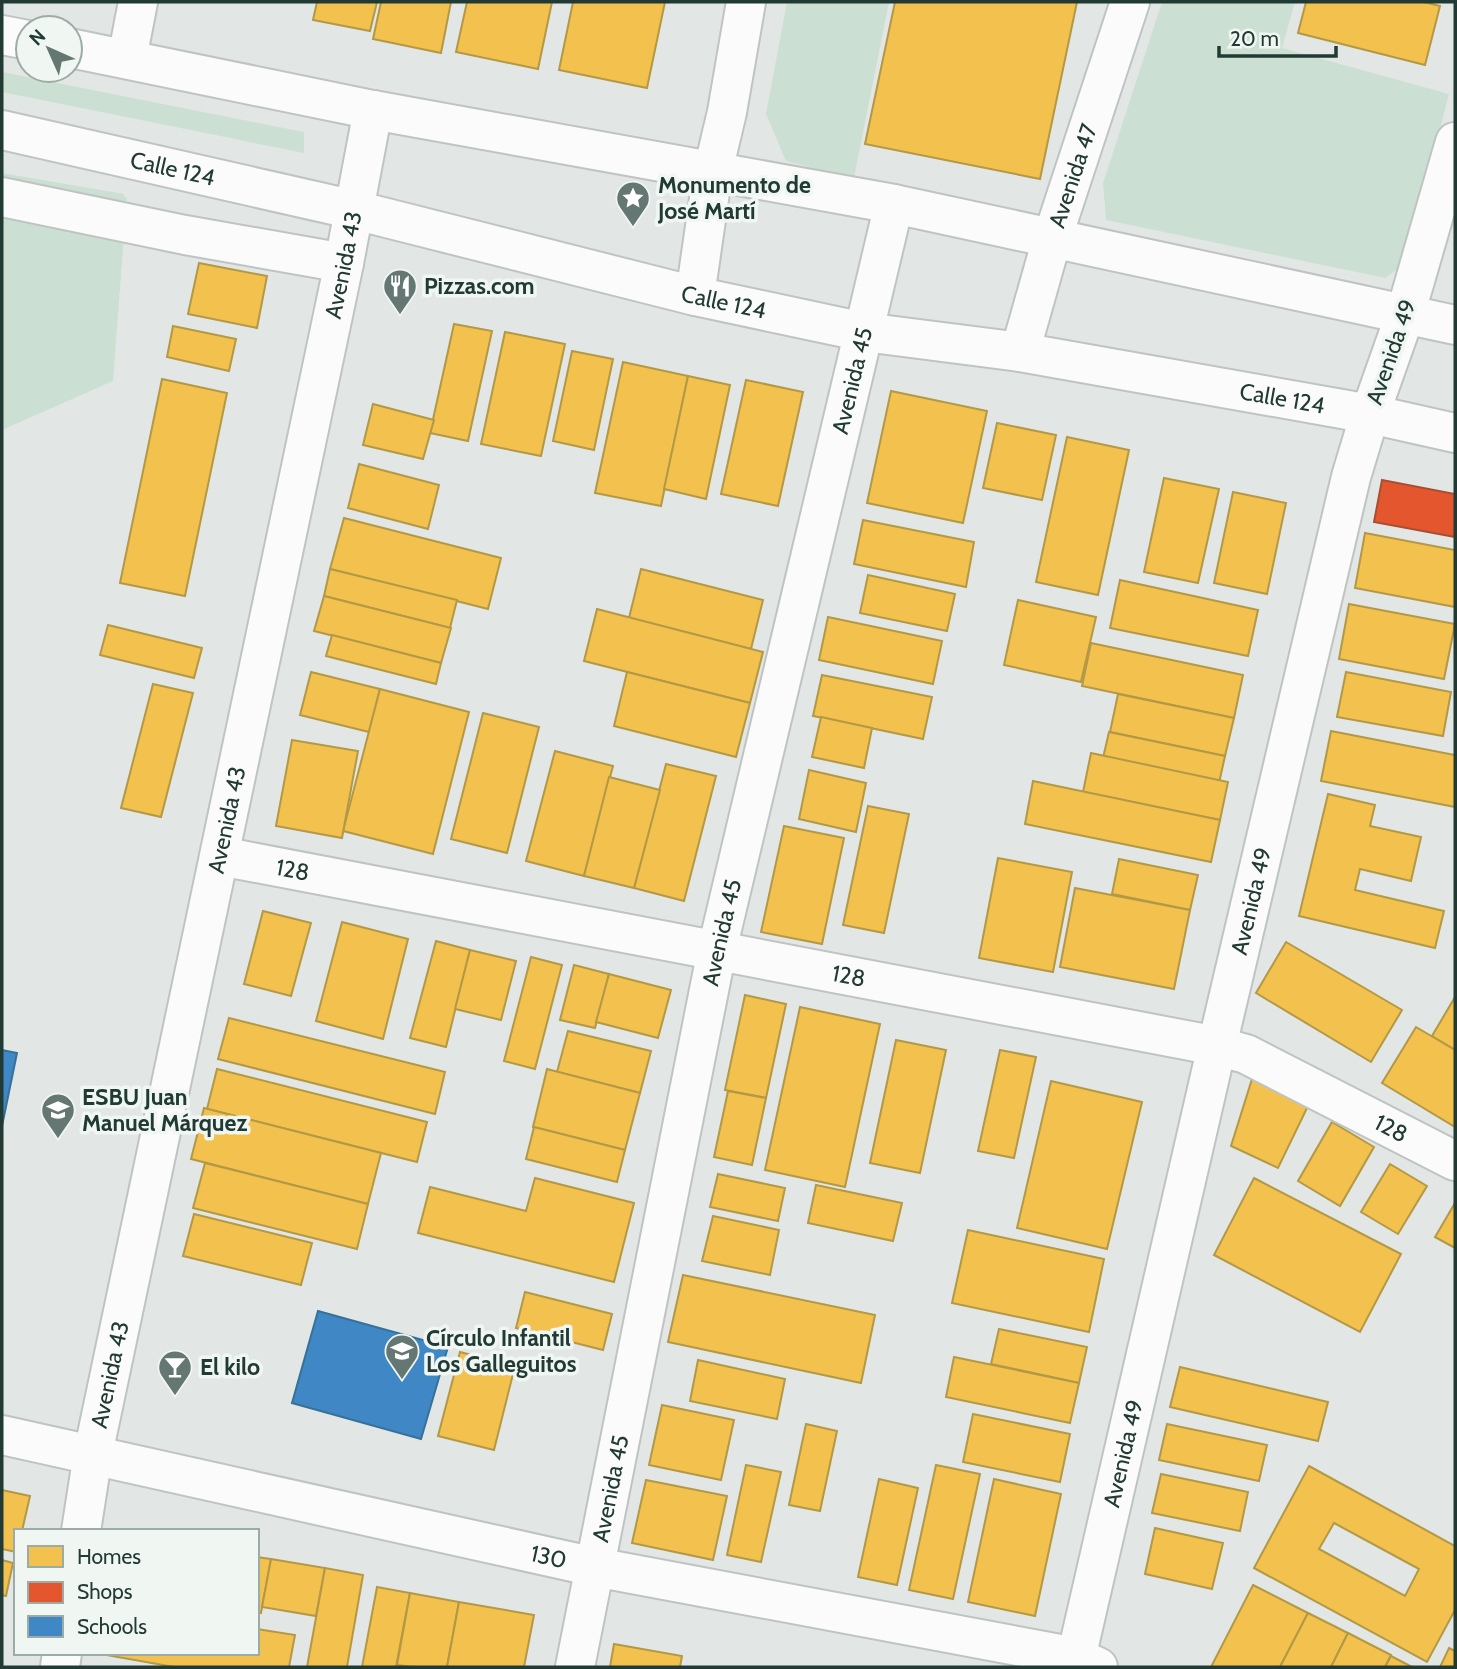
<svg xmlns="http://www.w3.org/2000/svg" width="1457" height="1669" font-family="Cabin,sans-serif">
  <rect width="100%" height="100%" fill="#e2e7e5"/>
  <!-- green -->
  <g fill="#cbe0d2">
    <polygon points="787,2 889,2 854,178 786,161 766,114"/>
    <polygon points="1162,2 1295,2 1282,48 1449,94 1405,264 1385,278 1106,220 1103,183"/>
    <polygon points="2,72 304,132 304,153 2,92"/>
    <polygon points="2,173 124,194 124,197 127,197 113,381 2,430"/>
  </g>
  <!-- homes -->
  <g fill="#f2c14e" stroke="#b39846" stroke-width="2" fill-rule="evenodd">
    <polygon points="317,2 377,2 370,31 313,20"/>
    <polygon points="381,2 451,2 441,53 373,39"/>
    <polygon points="467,2 552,2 538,69 456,52"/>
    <polygon points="573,2 665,2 647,88 559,70"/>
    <polygon points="895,2 1077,2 1040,179 865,144"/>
    <polygon points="1306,2 1424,2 1440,6 1425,65 1298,33"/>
    <polygon points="199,263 267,276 257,328 188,314"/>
    <polygon points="454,324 492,331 468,441 430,433"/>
    <polygon points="173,326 236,339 229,371 167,357"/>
    <polygon points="505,332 565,344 541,456 481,444"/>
    <polygon points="572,351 613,359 594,450 553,441"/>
    <polygon points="623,362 688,376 661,506 595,493"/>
    <polygon points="688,376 730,385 706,499 664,489"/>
    <polygon points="162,379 227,393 185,596 120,583"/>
    <polygon points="746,380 803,392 778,506 721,494"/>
    <polygon points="891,391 987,411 963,523 867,503"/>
    <polygon points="373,404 434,420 423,459 363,445"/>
    <polygon points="997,423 1056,435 1042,500 983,488"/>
    <polygon points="1067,437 1129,450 1098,595 1036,582"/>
    <polygon points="359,464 439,485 428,529 348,508"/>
    <polygon points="1164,478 1219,489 1198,583 1144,572"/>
    <polygon points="1233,492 1286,503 1267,594 1214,583"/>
    <polygon points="344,518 501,558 488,609 330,569"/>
    <polygon points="863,520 974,542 966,587 854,564"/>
    <polygon points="1365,533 1455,550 1455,607 1355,588"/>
    <polygon points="330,569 457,600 450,628 324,596"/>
    <polygon points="641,569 763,600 751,649 629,618"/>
    <polygon points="868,575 955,594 947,631 860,613"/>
    <polygon points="1120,580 1258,610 1248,656 1110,628"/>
    <polygon points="324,596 451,628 441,663 314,631"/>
    <polygon points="1018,600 1096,617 1081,682 1004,665"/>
    <polygon points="1349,604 1455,624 1444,679 1339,659"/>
    <polygon points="597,609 763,652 750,703 584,661"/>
    <polygon points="828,617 942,641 933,684 819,660"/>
    <polygon points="108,625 202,648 194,678 100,655"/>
    <polygon points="332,635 441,663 436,684 326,656"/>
    <polygon points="1091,643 1243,675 1234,718 1082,686"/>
    <polygon points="311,672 380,689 369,732 300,715"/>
    <polygon points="627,672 750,703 736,757 614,726"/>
    <polygon points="1346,672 1451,692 1443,736 1337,717"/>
    <polygon points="822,675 932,697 923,739 813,716"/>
    <polygon points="153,684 193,693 161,817 121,808"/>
    <polygon points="380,689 469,712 433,854 343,831"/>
    <polygon points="1118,694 1234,718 1225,756 1110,732"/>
    <polygon points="483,713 539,727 507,853 451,839"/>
    <polygon points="821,717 872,728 864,768 812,757"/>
    <polygon points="1331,731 1455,755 1455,807 1321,781"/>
    <polygon points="1109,732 1225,756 1219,783 1103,758"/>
    <polygon points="292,740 358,751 342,838 276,826"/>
    <polygon points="555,751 613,766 584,876 526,861"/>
    <polygon points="1091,753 1228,782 1220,820 1083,792"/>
    <polygon points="666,764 716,776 684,901 634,888"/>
    <polygon points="809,770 866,783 856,832 799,819"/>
    <polygon points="609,777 660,790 634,888 584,876"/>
    <polygon points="1033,781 1220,820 1211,862 1025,824"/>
    <polygon points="1328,794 1375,805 1370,826 1421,837 1411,881 1360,869 1355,890 1444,911 1435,948 1299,916"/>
    <polygon points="868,806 909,814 884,933 843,925"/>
    <polygon points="784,826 844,838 822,944 761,932"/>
    <polygon points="998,858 1072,872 1053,972 979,958"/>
    <polygon points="1119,859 1198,875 1190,910 1112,894"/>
    <polygon points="1075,888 1190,910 1174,989 1060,967"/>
    <polygon points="263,911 311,923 291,996 244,984"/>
    <polygon points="342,922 408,939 383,1039 316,1021"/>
    <polygon points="436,941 470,950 446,1047 410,1038"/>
    <polygon points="1286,942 1402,1010 1371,1062 1256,993"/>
    <polygon points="470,950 516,961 501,1020 455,1009"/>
    <polygon points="531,957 562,965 535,1069 504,1061"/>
    <polygon points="574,965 609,974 595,1028 560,1020"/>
    <polygon points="609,974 671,990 658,1038 596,1022"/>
    <polygon points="745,995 786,1004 766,1098 725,1090"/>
    <polygon points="1455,997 1455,1050 1432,1036"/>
    <polygon points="800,1007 880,1024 845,1187 765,1170"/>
    <polygon points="229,1018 445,1072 435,1114 218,1059"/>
    <polygon points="1416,1027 1455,1050 1455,1127 1382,1083"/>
    <polygon points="568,1031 651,1051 640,1093 557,1072"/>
    <polygon points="896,1040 946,1050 920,1173 870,1163"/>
    <polygon points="1000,1050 1036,1057 1014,1158 978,1151"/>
    <polygon points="217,1069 427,1122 417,1162 207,1109"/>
    <polygon points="547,1069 640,1093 625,1150 533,1127"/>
    <polygon points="1252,1079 1308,1106 1278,1168 1231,1146"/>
    <polygon points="1051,1081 1142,1102 1107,1249 1017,1228"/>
    <polygon points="728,1091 766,1098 752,1165 714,1157"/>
    <polygon points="204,1108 381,1153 368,1204 191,1159"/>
    <polygon points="1332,1122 1374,1147 1340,1206 1298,1181"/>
    <polygon points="534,1127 625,1150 617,1182 526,1159"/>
    <polygon points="205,1163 368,1204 357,1249 193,1208"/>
    <polygon points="1390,1164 1427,1186 1398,1234 1361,1212"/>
    <polygon points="718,1174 785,1188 778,1221 710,1207"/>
    <polygon points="535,1178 634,1203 614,1282 418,1233 430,1187 526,1211"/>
    <polygon points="1254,1178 1401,1254 1360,1332 1214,1255"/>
    <polygon points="816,1185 902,1203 893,1241 808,1223"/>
    <polygon points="1455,1203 1455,1248 1435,1237"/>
    <polygon points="194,1214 312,1243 301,1285 183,1256"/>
    <polygon points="713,1216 779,1230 770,1275 702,1261"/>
    <polygon points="968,1230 1104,1259 1089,1332 952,1303"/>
    <polygon points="683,1275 875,1315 861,1383 668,1342"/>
    <polygon points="525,1292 612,1314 603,1350 516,1328"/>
    <polygon points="999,1329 1087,1347 1079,1383 991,1364"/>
    <polygon points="460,1352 515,1366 494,1450 438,1436"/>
    <polygon points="954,1357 1079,1383 1070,1423 946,1397"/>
    <polygon points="698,1360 785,1379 777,1419 690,1401"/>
    <polygon points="1180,1367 1328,1402 1318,1441 1170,1407"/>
    <polygon points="662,1405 734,1420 721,1480 649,1465"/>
    <polygon points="973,1414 1070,1434 1060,1482 963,1462"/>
    <polygon points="806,1424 837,1431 820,1511 789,1505"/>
    <polygon points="1167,1424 1267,1445 1259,1481 1159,1460"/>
    <polygon points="746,1465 781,1472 761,1562 727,1555"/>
    <polygon points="936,1465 980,1474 953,1599 909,1590"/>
    <path d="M1309 1466 1455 1546V1610L1427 1662 1254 1568ZM1334 1523 1419 1569 1405 1596 1319 1549Z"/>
    <polygon points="1161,1474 1248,1492 1240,1531 1152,1513"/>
    <polygon points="879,1479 918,1488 897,1585 858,1577"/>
    <polygon points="994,1479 1061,1494 1035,1616 968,1602"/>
    <polygon points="646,1480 727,1496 713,1560 632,1543"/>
    <polygon points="2,1490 30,1496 22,1531 16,1531 16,1552 2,1549"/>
    <polygon points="1155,1528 1223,1543 1212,1589 1145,1574"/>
    <polygon points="257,1557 271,1559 261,1613 257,1612"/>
    <polygon points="271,1559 325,1568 316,1616 262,1607"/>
    <polygon points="2,1560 13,1563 6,1596 2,1595"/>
    <polygon points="325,1568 363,1575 347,1667 307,1667"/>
    <polygon points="1253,1585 1308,1613 1280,1667 1211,1667"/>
    <polygon points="377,1587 410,1593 396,1667 362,1667"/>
    <polygon points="410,1593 459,1602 447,1667 413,1667 397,1665"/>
    <polygon points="459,1602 534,1615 524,1667 447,1667"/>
    <polygon points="1308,1613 1348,1633 1331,1667 1280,1667"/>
    <polygon points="257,1629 295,1635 289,1667 174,1667 106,1655 106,1653 257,1653"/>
    <polygon points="1348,1633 1391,1655 1385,1667 1331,1667"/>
    <polygon points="614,1644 682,1656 680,1667 610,1667"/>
    <polygon points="1449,1648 1455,1651 1455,1667 1440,1667"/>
    <polygon points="1391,1656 1412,1667 1385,1667"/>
  </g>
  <!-- shops -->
  <polygon fill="#e4572e" stroke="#aa4e30" stroke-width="2" points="1382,480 1455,494 1455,537 1374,522"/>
  <!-- schools -->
  <g fill="#3f88c5" stroke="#36719a" stroke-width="2">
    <polygon points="2,1050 17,1053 2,1126"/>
    <polygon points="318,1311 448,1347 421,1439 292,1403"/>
  </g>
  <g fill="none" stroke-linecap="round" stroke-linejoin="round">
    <!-- minor casing -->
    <g stroke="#bfc4c2" stroke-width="42">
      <g id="minor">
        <polyline points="127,59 138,2"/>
        <polyline points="2,197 185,235 344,263"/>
        <polyline points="1405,315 1455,142"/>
        <path id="s1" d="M1020 352 1052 239 1130 2"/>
        <path id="s2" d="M220 856 1217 1046 1246 1054 1455 1161"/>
        <path id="s3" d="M81 1531 93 1454 344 263 373 110"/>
        <polyline points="60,1667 62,1653"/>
        <path id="s4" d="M575 1667 717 950 894 204"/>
      </g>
    </g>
    <!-- tertiary casing -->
    <g stroke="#bfc4c2" stroke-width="42">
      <g id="tertiary">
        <polyline points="2,35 28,40"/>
        <polyline points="70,48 373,110 894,204 1455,325"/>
        <path id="s5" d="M2 130 355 210 695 296 864 332 1020 352 1370 414 1455 433"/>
        <polyline points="695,296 713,171 727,112 746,2"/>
        <path id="s6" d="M2 1435 595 1567 1076 1657 1098 1667"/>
        <path id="s7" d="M1074 1667 1217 1046 1351 477 1370 414 1405 315"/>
      </g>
    </g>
    <!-- minor -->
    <use href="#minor" stroke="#fbfbfb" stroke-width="38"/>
    <!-- tertiary -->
    <use href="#tertiary" stroke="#fbfbfb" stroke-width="38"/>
  </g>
  <!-- icons -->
  <defs>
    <g id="sight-pin" transform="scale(1.75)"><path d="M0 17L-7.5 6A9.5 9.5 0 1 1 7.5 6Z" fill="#657772" stroke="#f0f7f3"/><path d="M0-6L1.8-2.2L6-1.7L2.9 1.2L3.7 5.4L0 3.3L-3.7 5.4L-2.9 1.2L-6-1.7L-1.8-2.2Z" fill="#fff"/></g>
    <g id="restaurant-pin" transform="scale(1.75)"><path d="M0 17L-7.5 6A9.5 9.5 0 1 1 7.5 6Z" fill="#657772" stroke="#f0f7f3"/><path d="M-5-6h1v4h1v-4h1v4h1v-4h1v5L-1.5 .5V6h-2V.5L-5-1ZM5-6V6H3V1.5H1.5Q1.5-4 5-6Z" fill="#fff"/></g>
    <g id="school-pin" transform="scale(1.75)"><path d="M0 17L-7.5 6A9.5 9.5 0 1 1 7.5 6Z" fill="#657772" stroke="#f0f7f3"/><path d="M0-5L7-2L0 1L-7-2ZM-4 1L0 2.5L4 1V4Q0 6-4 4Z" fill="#fff"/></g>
    <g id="bar-pin" transform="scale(1.75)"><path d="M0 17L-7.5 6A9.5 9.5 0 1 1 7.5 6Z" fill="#657772" stroke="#f0f7f3"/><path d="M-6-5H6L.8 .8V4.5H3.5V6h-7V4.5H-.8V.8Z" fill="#fff"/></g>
  </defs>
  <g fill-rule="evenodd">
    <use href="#sight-pin" x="633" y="198"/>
    <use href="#restaurant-pin" x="400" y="286"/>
    <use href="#school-pin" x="58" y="1110"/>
    <use href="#school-pin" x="402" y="1351"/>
    <use href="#bar-pin" x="175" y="1367"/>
  </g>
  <g text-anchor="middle" stroke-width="7" stroke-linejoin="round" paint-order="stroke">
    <!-- street labels -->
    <g font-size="23" fill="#213a34" stroke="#f0f7f3">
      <text dy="8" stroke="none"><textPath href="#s5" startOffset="175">Calle 124</textPath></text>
      <text dy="8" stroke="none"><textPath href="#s1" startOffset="184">Avenida 47</textPath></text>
      <text dy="8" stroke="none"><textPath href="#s3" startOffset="1293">Avenida 43</textPath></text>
      <text dy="8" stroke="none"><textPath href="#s5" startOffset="742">Calle 124</textPath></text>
      <text transform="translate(1391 352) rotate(-71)" y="8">Avenida 49</text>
      <text dy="8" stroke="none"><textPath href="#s4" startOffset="1316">Avenida 45</textPath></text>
      <text dy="8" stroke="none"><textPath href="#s5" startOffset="1309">Calle 124</textPath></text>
      <text dy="8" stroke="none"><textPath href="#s3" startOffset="726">Avenida 43</textPath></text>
      <text dy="8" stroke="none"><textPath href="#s2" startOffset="74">128</textPath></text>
      <text dy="8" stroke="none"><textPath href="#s7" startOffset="786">Avenida 49</textPath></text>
      <text dy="8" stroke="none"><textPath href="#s4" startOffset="749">Avenida 45</textPath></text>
      <text dy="8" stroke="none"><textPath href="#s2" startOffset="640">128</textPath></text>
      <text dy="8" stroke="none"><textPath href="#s2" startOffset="1208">128</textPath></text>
      <text dy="8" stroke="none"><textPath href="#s3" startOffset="159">Avenida 43</textPath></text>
      <text dy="8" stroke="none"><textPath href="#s7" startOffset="219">Avenida 49</textPath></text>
      <text dy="8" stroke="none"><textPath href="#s4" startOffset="182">Avenida 45</textPath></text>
      <text dy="8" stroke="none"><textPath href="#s6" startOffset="560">130</textPath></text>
    </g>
    <!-- poi labels -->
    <g font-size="23" font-weight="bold" fill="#213a34" stroke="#f0f7f3" text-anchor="start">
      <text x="658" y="193">Monumento de<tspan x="658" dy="26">José Martí</tspan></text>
      <text x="424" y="294">Pizzas.com</text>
      <text x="82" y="1105">ESBU Juan<tspan x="82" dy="26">Manuel Márquez</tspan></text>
      <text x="426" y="1346">Círculo Infantil<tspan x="426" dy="26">Los Galleguitos</tspan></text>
      <text x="200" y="1375">El kilo</text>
    </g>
  </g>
  <!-- border -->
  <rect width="1457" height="1669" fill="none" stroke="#213a34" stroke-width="7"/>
  <!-- legend -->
  <rect x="14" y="1529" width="245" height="126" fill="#f0f7f3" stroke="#9daba7" stroke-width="2"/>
  <rect x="28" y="1546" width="35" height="21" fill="#f2c14e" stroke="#9daba7" stroke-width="2"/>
  <text x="77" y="1564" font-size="21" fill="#213a34">Homes</text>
  <rect x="28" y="1582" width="35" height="21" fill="#e4572e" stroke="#9daba7" stroke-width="2"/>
  <text x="77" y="1599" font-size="21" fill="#213a34">Shops</text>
  <rect x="28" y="1616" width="35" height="21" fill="#3f88c5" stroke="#9daba7" stroke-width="2"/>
  <text x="77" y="1634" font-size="21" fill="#213a34">Schools</text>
  <!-- north arrow -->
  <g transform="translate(49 49) rotate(315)"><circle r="33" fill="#f0f7f3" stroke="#9daba7" stroke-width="2"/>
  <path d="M0-5L12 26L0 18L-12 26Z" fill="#657772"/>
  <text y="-10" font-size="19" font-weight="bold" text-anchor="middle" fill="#213a34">N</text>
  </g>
  <!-- scale -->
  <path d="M1219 46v10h117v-10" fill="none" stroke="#213a34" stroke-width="3.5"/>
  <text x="1230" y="46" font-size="21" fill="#213a34" stroke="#f0f7f3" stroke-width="5" paint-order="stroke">20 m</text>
</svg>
